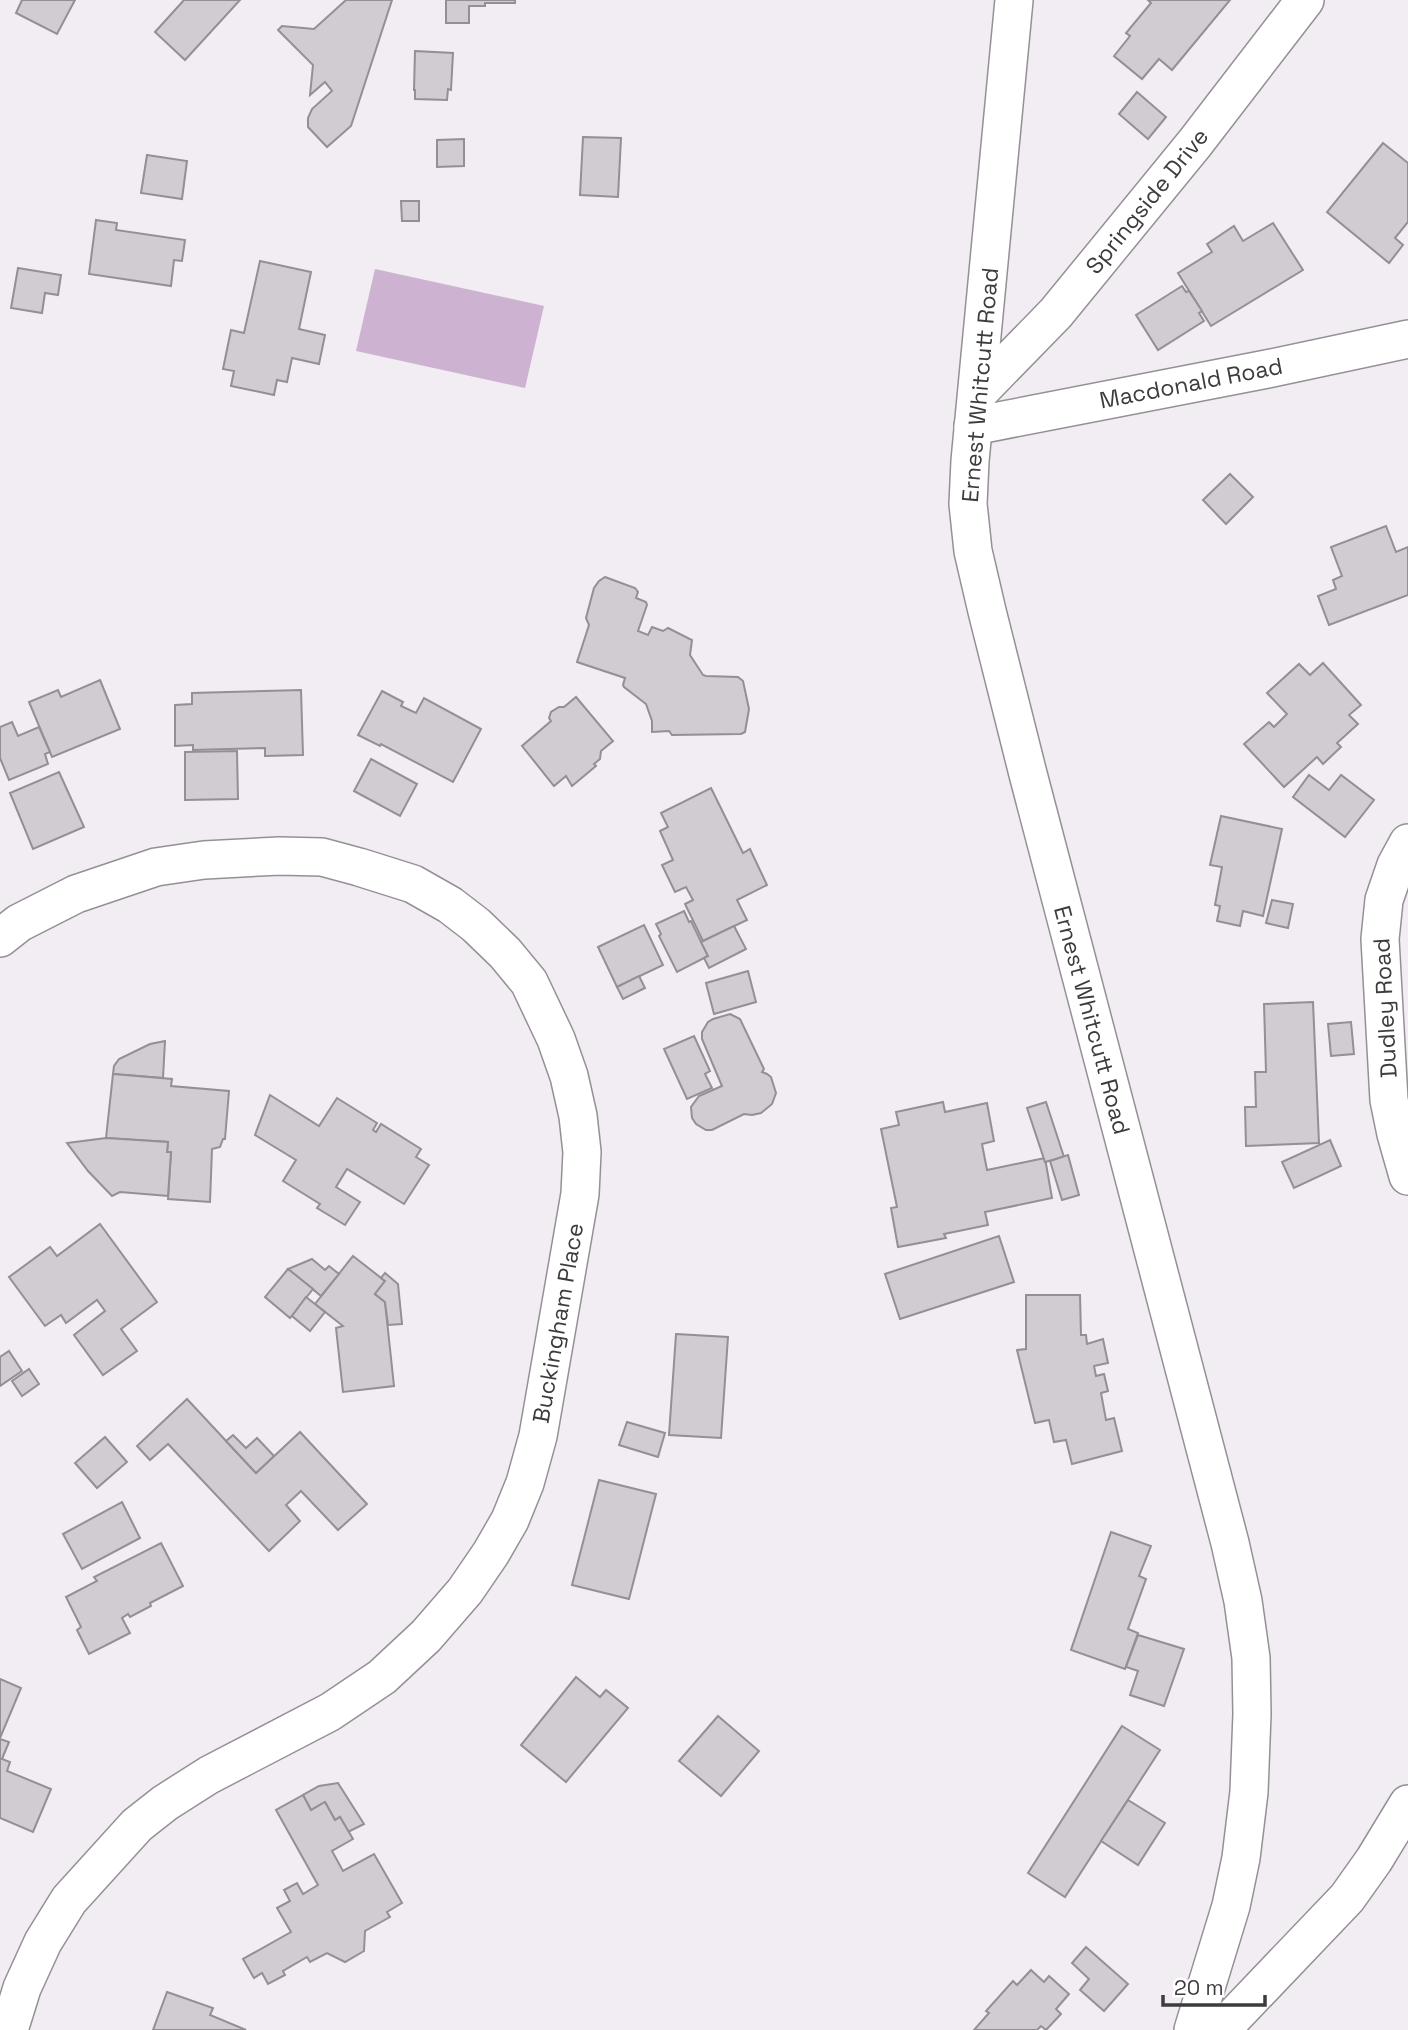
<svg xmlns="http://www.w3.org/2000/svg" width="1408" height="2030" font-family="'Space Grotesk',sans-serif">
  <rect width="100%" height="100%" fill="#f2ecf3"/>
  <!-- green -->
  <polygon fill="#cdb3d1" points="375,269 544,306 525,388 356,351"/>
  <!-- building -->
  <g fill="#d1cbd2" stroke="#948e95" stroke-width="2">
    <polygon points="22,0 75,0 57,34 16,13"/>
    <polygon points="184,0 240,0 185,60 155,32"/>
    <polygon points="346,0 392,0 351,126 327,147 308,127 308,118 312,109 332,91 325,82 310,95 313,65 278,30 282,26 314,29"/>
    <polygon points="446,0 515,0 515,3 485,3 485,6 469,6 469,23 446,23"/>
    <polygon points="1148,0 1230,0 1172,70 1159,59 1142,79 1114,56 1130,36 1126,33 1151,3"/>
    <polygon points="415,51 453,53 451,90 448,89 447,100 415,99 415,90 414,90"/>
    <polygon points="1137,92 1166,117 1148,139 1119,114"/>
    <polygon points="583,137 621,138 618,197 580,195"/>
    <polygon points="464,139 464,166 437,167 437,140"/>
    <polygon points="1383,143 1408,163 1408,222 1395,238 1403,245 1389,263 1327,212"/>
    <polygon points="147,155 187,161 182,199 141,193"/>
    <polygon points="401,201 419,201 419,221 402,221"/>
    <polygon points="96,220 117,223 116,230 185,240 182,261 174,260 171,286 89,274"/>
    <polygon points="1273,223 1303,270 1211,326 1178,273 1212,252 1207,244 1234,226 1243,241"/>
    <polygon points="260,261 311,272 299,329 325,335 319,364 292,358 287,382 277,380 274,395 231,386 234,371 223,369 231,330 244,333"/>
    <polygon points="18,268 61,275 58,295 45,293 42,313 11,308"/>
    <polygon points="1182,286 1186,292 1189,291 1202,311 1199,313 1204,321 1158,350 1136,315"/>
    <polygon points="1230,474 1253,497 1226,524 1203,500"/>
    <polygon points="1386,526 1396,552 1408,547 1408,595 1329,625 1318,596 1336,589 1333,580 1342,576 1331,547"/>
    <polygon points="605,577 635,588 638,592 636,598 646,602 647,605 638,631 648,635 652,627 663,631 668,628 692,640 690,655 703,675 706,676 738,677 743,681 749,709 745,732 741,734 672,735 669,731 652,732 652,721 646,704 624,687 623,685 625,678 577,662 589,625 586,618 594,588 599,581"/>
    <polygon points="1323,663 1361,705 1349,715 1358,724 1337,743 1341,747 1323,764 1317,757 1284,787 1244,744 1269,722 1274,727 1287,714 1267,693 1299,664 1310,675"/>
    <polygon points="100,680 120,729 52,757 29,702 58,690 61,697"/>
    <polygon points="301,690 303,755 265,756 265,748 193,750 193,745 175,746 175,705 192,704 192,693"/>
    <polygon points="382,691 403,702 401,706 416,713 424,698 481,729 453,782 381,744 380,746 358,735"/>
    <polygon points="576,697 613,741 601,751 600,759 594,764 596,766 572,786 566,776 554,786 522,746 551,721 549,718 551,712 559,707 564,707"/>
    <polygon points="12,722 18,736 39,727 50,752 45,754 48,764 9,780 0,758 0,727"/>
    <polygon points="237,751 238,799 185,800 185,752"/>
    <polygon points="371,759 417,784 400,816 354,791"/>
    <polygon points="59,772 84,827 33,849 10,793"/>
    <polygon points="1309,775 1329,790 1341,775 1374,800 1345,837 1293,797"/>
    <polygon points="711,788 743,853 750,849 767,885 737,900 747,920 703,941 685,904 693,900 686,887 675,892 662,865 673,860 660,831 668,827 661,813"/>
    <polygon points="1221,816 1282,829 1263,916 1243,911 1240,926 1217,921 1220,906 1215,905 1222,867 1210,865"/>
    <polygon points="1272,900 1293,904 1288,928 1266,923"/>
    <polygon points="684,911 689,922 691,921 708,956 677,972 659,936 661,934 656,924"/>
    <polygon points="644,925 663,965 617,987 598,947"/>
    <polygon points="734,926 746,949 709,968 704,958 708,956 701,942"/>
    <polygon points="748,971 756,1002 714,1014 706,983"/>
    <polygon points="639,976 645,988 623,999 617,987"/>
    <polygon points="1313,1002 1319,1143 1246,1146 1245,1107 1256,1107 1255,1072 1266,1072 1264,1004"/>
    <polygon points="730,1014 740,1019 764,1069 762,1072 767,1074 771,1077 776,1093 772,1104 761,1113 752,1115 744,1114 712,1130 706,1130 696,1124 692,1118 691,1107 699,1096 722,1086 702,1039 702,1032 708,1022 713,1019"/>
    <polygon points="1351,1022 1354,1054 1331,1056 1328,1024"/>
    <polygon points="694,1036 710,1071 705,1074 712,1088 687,1099 664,1049"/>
    <polygon points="165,1041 163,1078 113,1074 114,1066 119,1059 150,1044"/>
    <polygon points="113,1074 172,1079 171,1086 229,1091 225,1139 223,1139 220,1147 212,1149 210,1202 168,1199 171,1152 167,1152 168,1142 106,1138"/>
    <polygon points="270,1095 319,1126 337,1098 377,1123 373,1130 376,1132 381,1124 421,1149 416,1157 429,1165 404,1204 347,1169 336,1187 360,1202 345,1225 317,1208 320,1204 283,1181 296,1160 255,1135"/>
    <polygon points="943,1102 945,1112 987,1103 994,1141 982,1144 987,1170 1045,1158 1052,1198 985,1212 988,1225 944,1234 946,1238 898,1247 891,1208 897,1207 881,1129 899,1125 896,1112"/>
    <polygon points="1046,1102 1064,1157 1045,1162 1027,1108"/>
    <polygon points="106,1138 168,1142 167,1152 171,1152 168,1196 120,1192 112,1196 88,1171 67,1143"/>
    <polygon points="1330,1140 1341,1166 1294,1188 1282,1162"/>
    <polygon points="1068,1155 1079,1195 1062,1200 1050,1161"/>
    <polygon points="100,1224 157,1302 121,1329 137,1351 103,1375 74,1335 105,1311 97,1300 66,1323 61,1315 45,1326 9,1277 50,1247 57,1256"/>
    <polygon points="999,1236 1014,1282 900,1319 885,1274"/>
    <polygon points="353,1256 385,1281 375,1294 385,1302 394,1386 343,1392 336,1328 343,1326 315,1304"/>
    <polygon points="312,1259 325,1270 329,1266 339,1274 321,1296 288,1269"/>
    <polygon points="288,1269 313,1289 290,1318 265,1297"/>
    <polygon points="385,1273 398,1284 402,1324 388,1325 385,1302 375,1294 385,1281 381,1278"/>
    <polygon points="1026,1295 1080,1295 1081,1335 1086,1335 1087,1344 1103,1339 1108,1363 1094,1366 1096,1376 1104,1374 1108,1391 1101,1393 1106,1420 1114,1418 1122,1451 1072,1464 1066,1440 1054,1442 1049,1420 1035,1423 1017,1350 1026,1349"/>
    <polygon points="306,1297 325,1312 310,1331 292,1316"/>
    <polygon points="676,1334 728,1337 721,1438 669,1435"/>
    <polygon points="9,1351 22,1371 0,1386 0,1357"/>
    <polygon points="29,1369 39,1384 22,1396 12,1381"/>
    <polygon points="187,1399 256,1473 300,1432 367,1504 338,1530 301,1491 286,1505 300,1521 269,1551 168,1444 150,1460 137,1446"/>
    <polygon points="627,1422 665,1433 658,1457 619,1445"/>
    <polygon points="233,1435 246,1448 257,1438 274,1456 256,1473 226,1441"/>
    <polygon points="105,1437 127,1462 97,1488 75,1463"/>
    <polygon points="599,1480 656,1494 629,1599 572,1585"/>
    <polygon points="122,1502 140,1538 82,1569 63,1534"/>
    <polygon points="1111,1532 1151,1546 1139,1576 1146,1579 1128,1629 1138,1633 1125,1669 1071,1650"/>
    <polygon points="161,1543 183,1586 150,1603 151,1606 130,1617 128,1614 122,1618 130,1633 89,1654 77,1630 81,1627 66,1597 97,1581 94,1577"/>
    <polygon points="1138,1635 1184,1649 1164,1706 1130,1695 1138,1671 1126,1667"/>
    <polygon points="576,1677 600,1697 606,1690 628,1708 566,1782 521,1745"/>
    <polygon points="0,1679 21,1688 0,1738"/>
    <polygon points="718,1716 759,1751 721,1796 679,1761"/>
    <polygon points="1122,1726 1160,1750 1065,1897 1028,1873"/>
    <polygon points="0,1739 9,1742 2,1759 10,1762 7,1771 51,1789 33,1832 0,1818"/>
    <polygon points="338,1783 364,1824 348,1832 340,1817 335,1820 325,1802 311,1810 303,1795 319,1786"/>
    <polygon points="303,1795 311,1810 325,1802 335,1820 340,1817 353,1839 332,1851 343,1871 374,1854 402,1903 387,1912 390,1917 365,1931 364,1951 345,1962 327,1953 310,1962 307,1957 283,1971 285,1975 268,1984 262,1973 254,1978 243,1959 291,1932 277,1908 290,1901 284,1890 297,1883 303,1894 318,1885 276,1810"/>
    <polygon points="1128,1800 1165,1823 1138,1865 1101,1841"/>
    <polygon points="1086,1947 1128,1984 1104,2011 1080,1990 1089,1979 1072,1963"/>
    <polygon points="1031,1970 1044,1982 1049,1976 1069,1994 1056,2009 1061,2014 1046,2030 1041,2026 1037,2030 974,2030 989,2013 986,2011 1013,1981 1017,1985"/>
    <polygon points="167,1992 213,2008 210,2015 246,2030 153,2030"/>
  </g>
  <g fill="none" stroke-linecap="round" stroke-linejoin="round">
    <!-- street casing -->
    <g stroke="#959096" stroke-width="40">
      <g id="street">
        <polyline points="1014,0 970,461 968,504 973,551 987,611 1028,774 1230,1543 1243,1601 1251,1658 1252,1714 1249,1792 1241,1858 1231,1906 1193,2030"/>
        <polyline points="978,393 1056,313 1195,143 1305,0"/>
        <polyline points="973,426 1267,369 1408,339"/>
        <polyline points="1408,843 1396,865 1384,900 1380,939 1389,1100 1396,1134 1408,1176"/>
        <polyline points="0,938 19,923 76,894 156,867 204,860 279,856 322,857 359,867 413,884 450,905 476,925 505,953 529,982 556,1039 569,1076 578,1116 582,1152 580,1194 538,1436 525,1483 510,1520 491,1553 465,1591 426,1636 382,1677 330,1712 209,1775 165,1803 137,1825 69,1900 43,1942 22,1988 9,2030"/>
        <polyline points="1221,2030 1347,1898 1374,1860 1408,1804"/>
      </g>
    </g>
    <!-- street -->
    <use href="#street" stroke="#fff" stroke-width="37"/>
  </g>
  <g text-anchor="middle" stroke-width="6" stroke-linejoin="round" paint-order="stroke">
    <!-- street labels -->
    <g font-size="23" fill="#3e3b3e" stroke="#fff">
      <text transform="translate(1147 201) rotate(-51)" y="8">Springside Drive</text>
      <text transform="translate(1191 383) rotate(-11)" y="8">Macdonald Road</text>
      <text transform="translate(980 385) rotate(-85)" y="8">Ernest Whitcutt Road</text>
      <text transform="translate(1385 1008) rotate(-93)" y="8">Dudley Road</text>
      <text transform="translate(1092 1020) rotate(75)" y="8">Ernest Whitcutt Road</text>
      <text transform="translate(558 1323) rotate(-80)" y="8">Buckingham Place</text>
    </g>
  </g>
  <!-- scale -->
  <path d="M1163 1995v10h102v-10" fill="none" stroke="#3e3b3e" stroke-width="3.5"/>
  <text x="1174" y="1995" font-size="21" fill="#3e3b3e" stroke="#ffffff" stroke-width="5" paint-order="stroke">20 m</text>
</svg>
